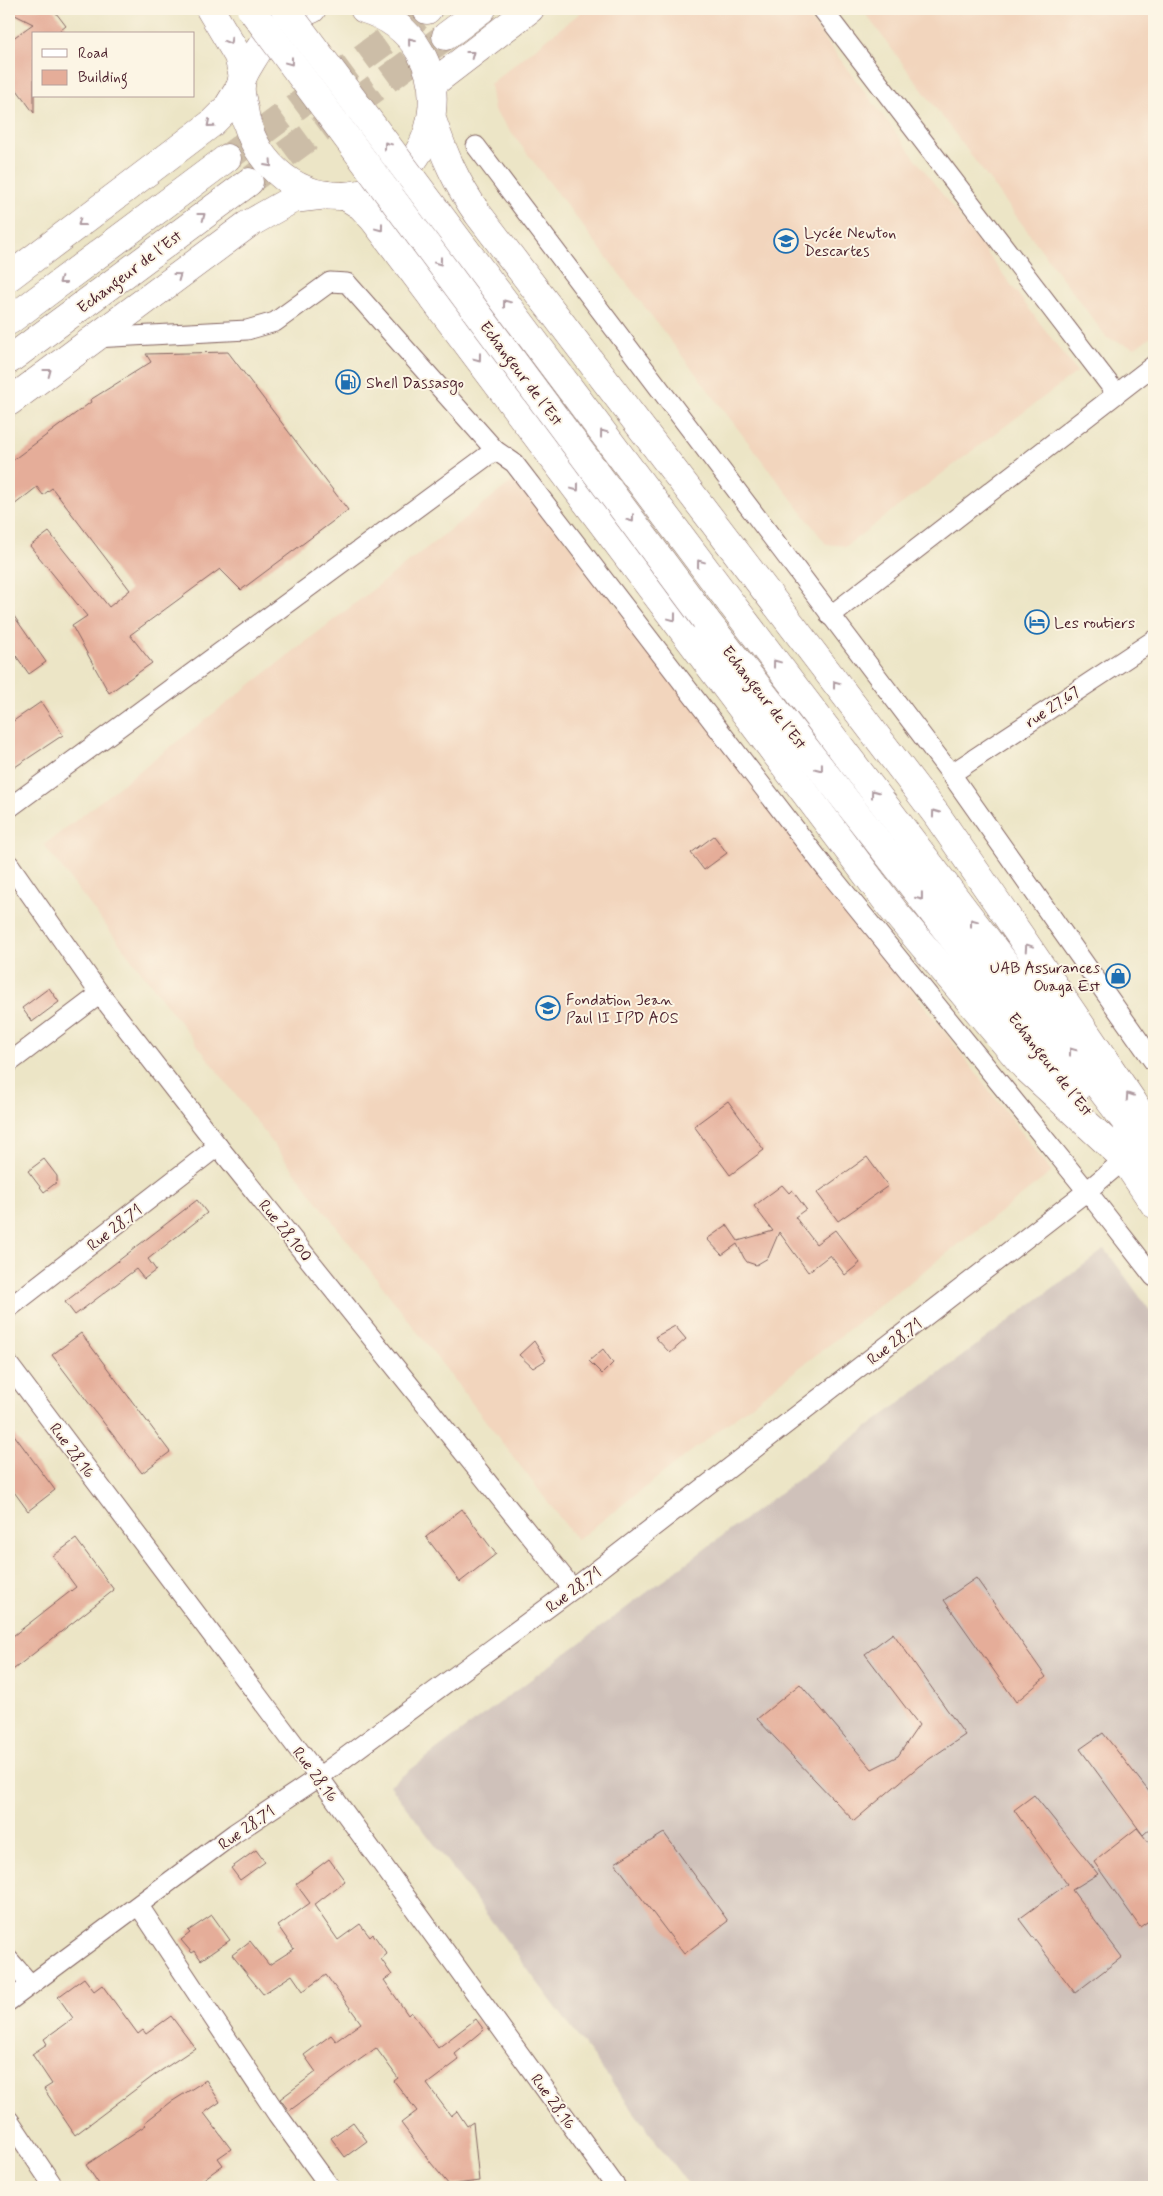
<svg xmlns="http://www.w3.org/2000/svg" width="1163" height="2196" font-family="Mynerve,sans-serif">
  <rect width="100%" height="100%" fill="#fcf5e5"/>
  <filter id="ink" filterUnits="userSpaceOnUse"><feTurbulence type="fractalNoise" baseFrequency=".02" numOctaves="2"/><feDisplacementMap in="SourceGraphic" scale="10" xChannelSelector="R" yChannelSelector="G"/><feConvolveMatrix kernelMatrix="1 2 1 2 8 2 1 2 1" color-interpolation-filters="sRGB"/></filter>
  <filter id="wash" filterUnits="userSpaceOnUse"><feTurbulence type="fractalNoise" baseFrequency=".0096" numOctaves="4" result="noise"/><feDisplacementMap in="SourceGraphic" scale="20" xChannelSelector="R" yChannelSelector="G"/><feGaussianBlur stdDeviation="1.12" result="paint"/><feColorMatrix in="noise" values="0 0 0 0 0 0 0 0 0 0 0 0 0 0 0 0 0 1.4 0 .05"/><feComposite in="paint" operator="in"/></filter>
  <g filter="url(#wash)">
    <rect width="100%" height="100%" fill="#ece5c6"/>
    <!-- built -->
    <g fill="#f2d5bd">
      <polygon points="585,9 802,9 1077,372 846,546 826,544 494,110 490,84"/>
      <polygon points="862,9 1154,9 1154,334 1135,348 1107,338"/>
      <polygon points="518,477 1052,1172 577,1540 44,845"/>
    </g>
    <!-- industrial -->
    <polygon fill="#cfc1ba" points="1105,1249 1154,1316 1154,2187 690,2187 390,1785"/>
    <g id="blocks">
      <!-- building -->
      <g fill="#e5ad99">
        <polygon points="9,9 53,9 66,26 56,34 34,34 34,113 9,79 9,41 33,24 9,12"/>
        <polygon points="228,352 348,510 241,590 220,569 130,635 152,663 109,693 72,626 87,616 30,546 49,532 109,607 130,590 52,488 43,495 37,487 9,509 9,463 91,402 90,400 151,362 146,354"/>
        <polygon points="9,609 46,662 29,674 9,646"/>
        <polygon points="41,702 63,735 9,771 9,724"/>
        <polygon points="714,836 727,853 704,870 691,853"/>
        <polygon points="49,988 59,1002 32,1022 22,1008"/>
        <polygon points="728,1101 764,1150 730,1175 694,1126"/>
        <polygon points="867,1157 888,1186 838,1221 817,1193"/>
        <polygon points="44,1159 57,1176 57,1182 44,1192 28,1171"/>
        <polygon points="782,1185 789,1193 792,1190 806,1209 795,1217 816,1244 835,1230 860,1263 845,1275 830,1255 808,1272 779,1232 768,1258 756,1265 747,1262 744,1258 737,1244 722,1255 707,1239 727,1225 738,1241 773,1231 754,1206"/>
        <polygon points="197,1200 207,1213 148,1259 156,1270 144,1279 136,1269 75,1315 65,1302"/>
        <polygon points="675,1326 686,1339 670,1353 655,1337"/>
        <polygon points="81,1333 170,1452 142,1473 52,1355"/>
        <polygon points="534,1341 546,1360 533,1368 519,1355"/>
        <polygon points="603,1349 613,1363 602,1374 589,1361"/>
        <polygon points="9,1428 55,1490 28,1511 9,1485"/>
        <polygon points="462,1509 496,1554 460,1582 426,1537"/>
        <polygon points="76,1539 114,1590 9,1673 9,1639 76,1587 53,1556"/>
        <polygon points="976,1578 1046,1677 1016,1702 944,1600"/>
        <polygon points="893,1633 965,1735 919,1766 854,1821 757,1719 800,1684 872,1769 898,1756 919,1725 865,1654"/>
        <polygon points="1103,1733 1154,1798 1154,1825 1143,1835 1080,1749"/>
        <polygon points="1034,1795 1098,1874 1072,1890 1122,1957 1075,1993 1019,1919 1067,1884 1014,1810"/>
        <polygon points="1137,1828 1154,1849 1154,1917 1140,1927 1094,1862"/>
        <polygon points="664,1833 728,1921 684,1954 615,1863"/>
        <polygon points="256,1850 265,1862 240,1880 231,1868"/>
        <polygon points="329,1859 345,1881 314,1905 338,1940 360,1924 370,1937 373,1934 387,1954 381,1959 392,1975 384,1980 408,2015 411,2012 438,2048 476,2019 484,2030 455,2054 459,2060 427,2084 451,2116 457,2111 467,2126 473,2122 479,2181 449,2185 431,2163 401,2123 417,2111 394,2081 398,2078 376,2048 289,2111 280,2099 316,2072 304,2055 331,2035 336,2041 361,2023 326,1975 303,1991 292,1975 263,1994 232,1955 250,1941 269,1965 294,1949 278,1926 310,1903 296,1884"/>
        <polygon points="212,1915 230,1940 201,1960 195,1951 192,1953 181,1940 190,1933 188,1931"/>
        <polygon points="84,1978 94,1991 102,1985 138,2034 143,2030 146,2034 171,2016 195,2048 156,2074 75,2135 44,2089 52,2084 32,2054 47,2044 44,2039 73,2018 58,1997"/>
        <polygon points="206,2080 220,2102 204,2113 231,2149 218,2158 223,2165 201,2181 206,2187 101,2187 86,2165 146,2125 144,2123 171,2102"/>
        <polygon points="353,2122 367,2141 345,2157 331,2138"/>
      </g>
    </g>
  </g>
  <g filter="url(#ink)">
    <use href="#blocks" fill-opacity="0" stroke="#836461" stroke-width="1"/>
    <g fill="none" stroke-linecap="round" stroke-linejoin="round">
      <!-- primary-tunnel -->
      <g stroke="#ccbda7" stroke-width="28" stroke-dasharray="28 14" stroke-linecap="butt">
        <polyline points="227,158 427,10"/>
        <polyline points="252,179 446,36"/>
      </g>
      <!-- street casing -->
      <g stroke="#836461" stroke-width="21">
        <g id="street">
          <polyline points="822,9 1116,393"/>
          <polyline points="476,146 951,774 1154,1062"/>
          <polyline points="94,338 247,330 275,322 330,282 347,283 495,450 514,463 826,869 1087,1191 1154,1277"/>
          <polyline points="830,616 1154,365"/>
          <polyline points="951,774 1154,640"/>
          <polyline points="9,808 495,450"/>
          <polyline points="9,864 100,994 218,1146 573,1589"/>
          <polyline points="9,1063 100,994"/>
          <polyline points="9,1308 218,1146"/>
          <polyline points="9,1365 319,1777 616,2187"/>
          <polyline points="139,1906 277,2114 330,2187"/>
          <polyline points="9,1960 31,1985"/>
          <polyline points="9,2001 235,1833 319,1777 573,1589 1087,1191 1125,1159"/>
          <polyline points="9,2120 54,2187"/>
        </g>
      </g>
      <!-- primary casing -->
      <g stroke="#836461" stroke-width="29">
        <g id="primary">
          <polyline points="427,10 428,9"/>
          <polyline points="446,36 482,9"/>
          <polyline points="432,84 530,9"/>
          <polyline points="9,277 211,124 227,108 240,87"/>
          <polyline points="9,321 227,158"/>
          <polyline points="9,360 249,182"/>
          <polyline points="9,402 247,225 293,199 328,195"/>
        </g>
      </g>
      <!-- highway casing -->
      <g stroke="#836461" stroke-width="29">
        <g id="highway">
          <polyline points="210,9 238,56 243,76"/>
          <path d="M312 9C284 19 266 36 251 62 247 69 241 77 241 86 240 93 243 102 244 109 251 157 290 197 342 196 447 193 469 41 364 9"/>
          <path d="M432 119C444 155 456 183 478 214L936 814 1019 934 1133 1102 1154 1137"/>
          <polyline points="345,196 361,206 374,220 894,911 1025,1067 1125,1159"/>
          <polyline points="730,602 1154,1159"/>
          <polyline points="705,619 1074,1094"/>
          <polyline points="1113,1143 1154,1204"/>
        </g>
      </g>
      <!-- street -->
      <use href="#street" stroke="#fff" stroke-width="19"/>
      <!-- primary -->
      <use href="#primary" stroke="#fff" stroke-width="28"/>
      <!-- highway -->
      <use href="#highway" stroke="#fff" stroke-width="28"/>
      <!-- highway-bridge casing -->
      <g stroke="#836461" stroke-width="29" stroke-linecap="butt">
        <g id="highway-bridge">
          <polyline points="251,9 705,619"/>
          <polyline points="285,9 730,602"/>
        </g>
      </g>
      <!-- highway-bridge -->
      <use href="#highway-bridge" stroke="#fff" stroke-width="28"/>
    </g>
    <!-- one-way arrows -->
    <defs><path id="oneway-chevron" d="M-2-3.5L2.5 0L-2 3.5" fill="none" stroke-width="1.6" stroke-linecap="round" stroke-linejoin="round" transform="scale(1.25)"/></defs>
    <g stroke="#ae9aa0">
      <use href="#oneway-chevron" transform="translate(229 41) rotate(61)"/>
      <use href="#oneway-chevron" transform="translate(411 41) rotate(-129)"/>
      <use href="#oneway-chevron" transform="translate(471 54) rotate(-37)"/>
      <use href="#oneway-chevron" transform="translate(290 62) rotate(53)"/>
      <use href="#oneway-chevron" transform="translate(210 124) rotate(140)"/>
      <use href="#oneway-chevron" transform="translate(387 145) rotate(-127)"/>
      <use href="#oneway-chevron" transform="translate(269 164) rotate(48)"/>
      <use href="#oneway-chevron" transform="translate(202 216) rotate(-37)"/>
      <use href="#oneway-chevron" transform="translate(81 223) rotate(143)"/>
      <use href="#oneway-chevron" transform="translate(380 228) rotate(53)"/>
      <use href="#oneway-chevron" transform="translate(439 262) rotate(53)"/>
      <use href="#oneway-chevron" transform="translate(178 276) rotate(-36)"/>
      <use href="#oneway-chevron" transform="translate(62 281) rotate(143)"/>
      <use href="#oneway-chevron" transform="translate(506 303) rotate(-127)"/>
      <use href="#oneway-chevron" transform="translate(478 358) rotate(53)"/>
      <use href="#oneway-chevron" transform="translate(48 372) rotate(-37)"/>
      <use href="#oneway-chevron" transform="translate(603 433) rotate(-127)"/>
      <use href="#oneway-chevron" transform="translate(576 488) rotate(53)"/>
      <use href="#oneway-chevron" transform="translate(631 519) rotate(53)"/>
      <use href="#oneway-chevron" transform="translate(700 563) rotate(-127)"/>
      <use href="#oneway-chevron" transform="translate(673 618) rotate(53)"/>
      <use href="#oneway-chevron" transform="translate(776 663) rotate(-127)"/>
      <use href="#oneway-chevron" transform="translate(836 684) rotate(-127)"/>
      <use href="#oneway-chevron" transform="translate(820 768) rotate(52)"/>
      <use href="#oneway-chevron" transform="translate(874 793) rotate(-127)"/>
      <use href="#oneway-chevron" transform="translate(935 813) rotate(-126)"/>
      <use href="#oneway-chevron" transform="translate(920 897) rotate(52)"/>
      <use href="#oneway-chevron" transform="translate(973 922) rotate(-127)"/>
      <use href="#oneway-chevron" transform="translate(1028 947) rotate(-124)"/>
      <use href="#oneway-chevron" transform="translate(1072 1051) rotate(-127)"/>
      <use href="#oneway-chevron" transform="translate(1129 1096) rotate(-124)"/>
    </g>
  </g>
  <!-- icons -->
  <defs>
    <g id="school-ring" transform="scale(1.25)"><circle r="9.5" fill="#fcf5e5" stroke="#1f6fb2" stroke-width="1.5"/><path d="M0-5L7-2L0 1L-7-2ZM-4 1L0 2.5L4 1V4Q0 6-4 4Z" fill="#1f6fb2"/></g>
    <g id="fuel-ring" transform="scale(1.25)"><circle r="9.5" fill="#fcf5e5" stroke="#1f6fb2" stroke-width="1.5"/><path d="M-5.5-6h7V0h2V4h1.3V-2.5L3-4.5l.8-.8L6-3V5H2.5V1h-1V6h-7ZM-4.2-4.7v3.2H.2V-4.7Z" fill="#1f6fb2"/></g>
    <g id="hotel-ring" transform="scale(1.25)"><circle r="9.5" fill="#fcf5e5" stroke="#1f6fb2" stroke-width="1.5"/><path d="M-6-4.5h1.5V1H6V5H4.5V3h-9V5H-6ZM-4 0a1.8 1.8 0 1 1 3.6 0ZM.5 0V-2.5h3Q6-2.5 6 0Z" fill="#1f6fb2"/></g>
    <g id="shop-ring" transform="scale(1.25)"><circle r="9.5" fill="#fcf5e5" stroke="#1f6fb2" stroke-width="1.5"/><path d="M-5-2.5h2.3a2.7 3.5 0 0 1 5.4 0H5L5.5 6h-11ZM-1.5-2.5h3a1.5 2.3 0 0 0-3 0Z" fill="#1f6fb2"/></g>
  </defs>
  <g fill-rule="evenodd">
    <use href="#school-ring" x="786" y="241"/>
    <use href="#fuel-ring" x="348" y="382"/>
    <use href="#hotel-ring" x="1037" y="622"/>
    <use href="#shop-ring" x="1118" y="976"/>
    <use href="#school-ring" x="548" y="1008"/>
  </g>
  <g text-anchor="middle" stroke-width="4" stroke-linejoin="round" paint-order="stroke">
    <!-- poi labels -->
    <g font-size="16" fill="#4a1f2b" stroke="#fcf5e5" text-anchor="start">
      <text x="804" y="238">Lycée Newton<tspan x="804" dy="18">Descartes</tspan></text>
      <text x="366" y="388">Shell Dassasgo</text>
      <text x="1054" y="628">Les routiers</text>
      <text x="1100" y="973" text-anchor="end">UAB Assurances<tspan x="1100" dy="18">Ouaga Est</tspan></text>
      <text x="566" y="1005">Fondation Jean<tspan x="566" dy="18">Paul II IPD AOS</tspan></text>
    </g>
    <!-- street labels -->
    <g font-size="16" fill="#4a1f2b" stroke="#fcf5e5">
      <text transform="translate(129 271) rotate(-37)" y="6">Echangeur de l´Est</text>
      <text transform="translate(522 373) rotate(53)" y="6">Echangeur de l´Est</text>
      <text transform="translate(765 697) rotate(52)" y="6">Echangeur de l´Est</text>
      <text transform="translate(1052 706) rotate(-33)" y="6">rue 27.67</text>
      <text transform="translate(1051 1064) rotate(52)" y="6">Echangeur de l´Est</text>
      <text transform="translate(114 1227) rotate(-38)" y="6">Rue 28.71</text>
      <text transform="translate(286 1230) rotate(51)" y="6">Rue 28.100</text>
      <text transform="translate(894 1341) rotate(-38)" y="6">Rue 28.71</text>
      <text transform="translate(73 1450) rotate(53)" y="6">Rue 28.16</text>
      <text transform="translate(573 1589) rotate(-37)" y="6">Rue 28.71</text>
      <text transform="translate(316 1774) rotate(53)" y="6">Rue 28.16</text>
      <text transform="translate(246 1827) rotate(-35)" y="6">Rue 28.71</text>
      <text transform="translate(554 2101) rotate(54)" y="6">Rue 28.16</text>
    </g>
  </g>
  <!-- margin -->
  <rect width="1163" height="2196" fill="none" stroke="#fcf5e5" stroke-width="30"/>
  <!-- legend -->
  <rect x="32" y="32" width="162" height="65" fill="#fcf5e5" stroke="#b59f9b"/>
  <rect x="42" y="49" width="25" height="8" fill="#ffffff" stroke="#b59f9b"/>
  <text x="78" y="58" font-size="15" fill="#4a1f2b">Road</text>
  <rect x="42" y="70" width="25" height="15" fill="#e5ad99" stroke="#b59f9b"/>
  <text x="78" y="82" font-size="15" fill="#4a1f2b">Building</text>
</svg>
